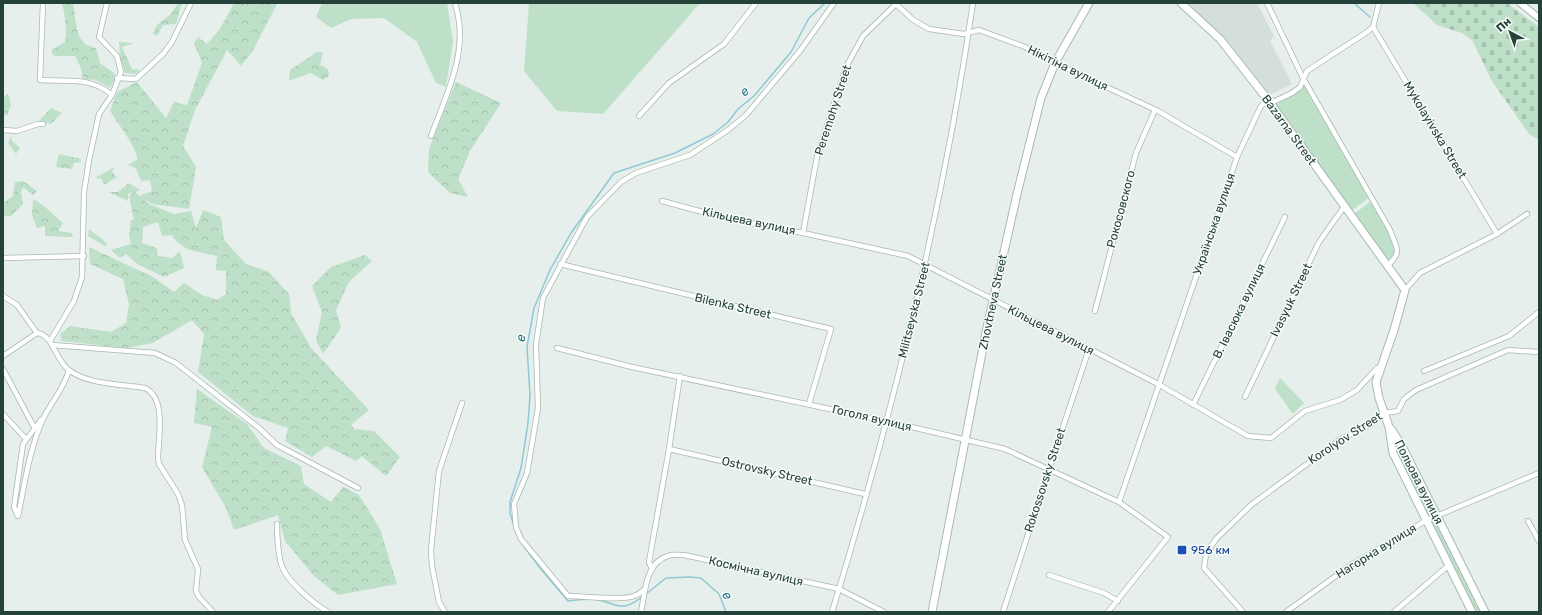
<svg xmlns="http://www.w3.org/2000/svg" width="1542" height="615" font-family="Rubik,sans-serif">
  <defs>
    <pattern id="forest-crowns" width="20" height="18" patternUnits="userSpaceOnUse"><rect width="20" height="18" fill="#bfe0c8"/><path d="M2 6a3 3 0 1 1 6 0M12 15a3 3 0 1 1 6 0" fill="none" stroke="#a4c1ad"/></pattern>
    <pattern id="cemetery-stones" width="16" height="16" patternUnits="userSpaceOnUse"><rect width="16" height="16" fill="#bfe0c8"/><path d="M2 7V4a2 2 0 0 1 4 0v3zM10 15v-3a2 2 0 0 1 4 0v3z" fill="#a4c1ad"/></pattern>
  </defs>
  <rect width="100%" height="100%" fill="#e6efeb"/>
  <!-- built -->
  <polygon fill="#d4dfda" points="1188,3 1257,3 1274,36 1270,41 1292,84 1270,95 1221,36"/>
  <!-- grass -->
  <g fill="#bfe0c8">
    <polygon points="322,3 447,3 453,41 446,87 436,83 417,42 384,18 351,19 331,28 316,17"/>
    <polygon points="529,3 700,3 603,114 557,111 524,71"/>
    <polygon points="1304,83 1370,197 1351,211 1289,121 1276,105"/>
    <polygon points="1372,200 1380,213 1396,252 1388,261 1353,215"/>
    <polygon points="1280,378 1304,403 1293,414 1275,389"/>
    <polygon points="1397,445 1432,512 1431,515 1427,516 1397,456 1395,448"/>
    <polygon points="1432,521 1436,521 1482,612 1474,612 1431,524"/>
  </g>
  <!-- forest -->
  <g fill="url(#forest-crowns)">
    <path d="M62 3H73C77 19 73 45 96 48L100 63 114 73 115 79 110 88 96 80 83 79 81 68 75 56H55L52 54V50C55 47 62 45 65 41 68 36 64 9 62 3Z"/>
    <polygon points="178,3 184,3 181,6 176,24 163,25 157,36 153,34 157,25 171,14"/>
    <path d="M234 3 277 4 252 52 241 66 227 50 195 110 183 146 196 167 189 209 152 204 142 198 149 204 174 214 191 211 196 228 203 210 221 217 224 240 246 264 269 272 289 294 291 313 311 348 369 410 351 425 354 429 374 431 400 457 386 476 362 456 356 461 326 446 312 457 285 441 288 428 253 416 198 372 204 334 192 320 153 343 126 348 62 341 60 334 70 326 111 332 126 323 129 304 123 279 90 264 89 247 153 277 174 292 184 283 202 295 217 300 226 294V271L216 270 217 256C200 252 180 251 172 235L162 236 158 222 143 227 142 243 157 248 158 256 172 258 180 251 184 268 164 277 137 264 126 254 120 258 111 250 131 244 129 234 131 220H134L129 196 134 192 128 194V201L108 192H118L129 183 140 190 135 192 139 196 152 191 150 180 141 181 136 168 128 165 138 159C133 142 120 127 110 111L117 92 137 82 166 118 174 102 187 105 202 63 194 43 198 37 207 44 220 29Z"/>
    <polygon points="119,42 134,43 122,47 132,69 140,70 136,74 125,73 120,56"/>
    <polygon points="317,52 323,52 320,65 328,69 329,76 323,80 310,73 289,81 290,70"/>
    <polygon points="456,82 501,103 470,151 458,179 468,197 450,193 428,172 429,149"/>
    <polygon points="8,94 11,105 7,115 3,115 3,97"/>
    <polygon points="51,108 62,113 51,124 39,121"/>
    <polygon points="11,136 12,141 20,148 16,154 8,143"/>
    <polygon points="59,154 81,159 81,162 74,163 72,169 56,167"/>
    <polygon points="115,167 112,172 117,177 104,185 102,179 95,178"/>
    <polygon points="23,181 37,191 33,195 23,187 21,192 23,204 11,216 3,216 3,203 13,196 15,182"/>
    <polygon points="33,199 44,206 63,223 58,231 72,233 73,237 45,236 45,226 37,228 32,215"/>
    <polygon points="89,229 108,244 105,246 88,236"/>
    <polygon points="365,255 372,261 349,282 336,310 341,328 323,354 316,340 322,312 312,286 331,267"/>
    <polygon points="197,389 247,424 264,448 301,466 304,484 331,502 343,487 359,495 380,529 397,584 338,595 314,576 285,541 278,515 234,530 226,508 202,467 212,427 194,423"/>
  </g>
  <!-- cemetery -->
  <polygon fill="url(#cemetery-stones)" points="1413,3 1507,3 1539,27 1539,140 1529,134 1492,81 1472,40 1462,33 1437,25"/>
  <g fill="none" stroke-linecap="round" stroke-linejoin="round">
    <!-- stream -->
    <g stroke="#8ec9d4" stroke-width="1.5">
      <polyline points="1354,3 1370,17"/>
      <polyline points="514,526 510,513 510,502 521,468 528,423 530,395 527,347 534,308 550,270 571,233 614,173 675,153 713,134 728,122 738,109 754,96 791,52 809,18 825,3"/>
      <path d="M523 545 540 568 568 601C576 600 585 599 593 599 616 602 620 615 643 596"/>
      <polyline points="646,594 666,578 690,577 701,578 719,594 726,612"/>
    </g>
    <!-- minor casing -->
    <g stroke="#a8b8b2" stroke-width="6">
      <g id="minor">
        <path d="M43 3 40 80C66 82 90 76 112 95"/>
        <polyline points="895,3 912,19 929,29 964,34 979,30 1025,47 1055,63 1158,111 1237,157"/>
        <path d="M1267 3 1303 78 1390 230C1396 247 1403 252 1388 265"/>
        <polyline points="1373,27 1497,234"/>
        <polyline points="117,78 136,79 163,54 172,42 191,3"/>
        <polyline points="639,116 669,83 724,44 756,3"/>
        <polyline points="3,130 17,131 38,124 43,124"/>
        <path d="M431 136C447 93 470 50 455 3"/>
        <polyline points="662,201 725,218 803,233 908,256 1158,384 1248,436 1271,438 1305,411 1340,400 1357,390 1377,368 1380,369"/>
        <polyline points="803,233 817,157 846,67 863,36 896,4"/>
        <polyline points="3,258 84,256"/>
        <polyline points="560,264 831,329 809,404"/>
        <polyline points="1405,290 1420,273 1497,234 1527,214"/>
        <path d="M3 296 17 305 37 333C54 335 55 361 70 371 91 385 121 384 145 388 167 398 158 439 158 458L159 464 178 494 182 505 185 540 198 569 196 591 199 597 213 612"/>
        <polyline points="1095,311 1136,153 1155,110"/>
        <polyline points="50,341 74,301 82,277 84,192 89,160 99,114 112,95 121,72 117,56 99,37 107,3"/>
        <polyline points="52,345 155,353 176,363 259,428 277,445 358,488"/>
        <polyline points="557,348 632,367 886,421 1005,449 1119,502 1168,537 1108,612"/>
        <polyline points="3,356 37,333"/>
        <polyline points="3,369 34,427"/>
        <polyline points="1424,371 1509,336 1539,312"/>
        <polyline points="1245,397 1319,242 1344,207"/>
        <polyline points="1193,405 1285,217"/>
        <polyline points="3,414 26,439"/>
        <polyline points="669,449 865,494"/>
        <polyline points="1119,502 1237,157 1261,106 1268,100 1275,101 1292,93 1300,87 1307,71 1367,32 1373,27 1379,3"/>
        <path d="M18 516C25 483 29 450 43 419 51 402 64 389 69 370"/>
        <polyline points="18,516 14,507 23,444 41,420"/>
        <polyline points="1528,521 1539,541"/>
        <path d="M277 524C277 537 278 551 281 564 286 581 313 603 328 612"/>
        <polyline points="652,569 649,562 669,449 680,376"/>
        <polyline points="1049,575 1104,593 1118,601"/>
        <path d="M645 589C641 592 638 595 634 596 623 601 584 596 568 596L521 539 516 527 514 504 527 473 538 408 536 344 543 298 587 217 621 182 636 173 690 155 728 130 746 115 800 51 834 3"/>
        <polyline points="445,612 439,602 432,566 431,550 439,471 462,403"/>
        <path d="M641 612C645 594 645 562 668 556 673 554 679 555 684 555L839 589 884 612"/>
        <path d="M832 612C893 413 943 209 973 3"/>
        <polyline points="1003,612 1049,469 1089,349"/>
        <polyline points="1243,612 1204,568 1206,554 1216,539 1251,505 1341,439 1370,425 1384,413 1398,411 1404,399 1416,390 1508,350 1539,352"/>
        <polyline points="1286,612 1351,565 1427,520 1539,473"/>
        <polyline points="1394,612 1449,565"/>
      </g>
    </g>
    <!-- tertiary casing -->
    <g stroke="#a8b8b2" stroke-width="8">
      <polyline id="tertiary" points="1520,3 1539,18"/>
    </g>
    <!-- secondary casing -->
    <g stroke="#a4bbb3" stroke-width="9">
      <g id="secondary">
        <polyline points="1181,3 1220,39 1268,100 1405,290 1394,330 1376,382 1379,398 1389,427 1393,453 1472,612"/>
        <polyline points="1391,429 1402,446 1485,612"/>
        <polyline points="932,612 986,332 1017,194 1041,98 1055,63 1089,3"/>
      </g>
    </g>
    <!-- minor -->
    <use href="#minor" stroke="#fff" stroke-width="4.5"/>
    <!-- tertiary -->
    <use href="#tertiary" stroke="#fff" stroke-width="6"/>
    <!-- secondary -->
    <use href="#secondary" stroke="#fff" stroke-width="7"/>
  </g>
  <!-- markers -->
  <rect fill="#1a4fb4" stroke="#f7fbf9" stroke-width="1.5" x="1177" y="545" width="10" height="10" rx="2"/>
  <g text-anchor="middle" stroke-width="3" stroke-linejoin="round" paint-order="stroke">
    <!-- street labels -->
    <g font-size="12" fill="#24423a" stroke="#f7fbf9">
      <text transform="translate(1068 68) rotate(26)" y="4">Нікітіна вулиця</text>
      <text transform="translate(833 110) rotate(-72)" y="4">Peremohy Street</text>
      <text transform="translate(1289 130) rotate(54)" y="4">Bazarna Street</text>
      <text transform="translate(1435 130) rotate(59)" y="4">Mykolayivska Street</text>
      <text transform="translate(1121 209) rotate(-75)" y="4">Рокосовского</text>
      <text transform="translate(749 221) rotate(12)" y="4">Кільцева вулиця</text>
      <text transform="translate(1214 224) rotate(-71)" y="4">Українська вулиця</text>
      <text transform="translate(1291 300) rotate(-64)" y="4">Ivasyuk Street</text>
      <text transform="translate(993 302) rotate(-78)" y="4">Zhovtneva Street</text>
      <text transform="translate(733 306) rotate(13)" y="4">Bilenka Street</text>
      <text transform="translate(914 310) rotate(-76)" y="4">Militseyska Street</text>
      <text transform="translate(1239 311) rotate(-64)" y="4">В. Івасюка вулиця</text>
      <text transform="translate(1051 330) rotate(27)" y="4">Кільцева вулиця</text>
      <text transform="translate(872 418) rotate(13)" y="4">Гоголя вулиця</text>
      <text transform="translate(1345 438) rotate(-33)" y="4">Korolyov Street</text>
      <text transform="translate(767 471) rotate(13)" y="4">Ostrovsky Street</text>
      <text transform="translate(1045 480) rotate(-72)" y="4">Rokossovsky Street</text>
      <text transform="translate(1419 482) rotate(63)" y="4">Польова вулиця</text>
      <text transform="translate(1376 551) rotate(-32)" y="4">Нагорна вулиця</text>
      <text transform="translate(756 571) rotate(13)" y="4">Космічна вулиця</text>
    </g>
    <!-- transit labels -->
    <g font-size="12" fill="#164399" stroke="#f7fbf9" text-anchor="start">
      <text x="1191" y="554">956 км</text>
    </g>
    <!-- water labels -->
    <g font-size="13" font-style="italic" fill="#1c6f80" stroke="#f7fbf9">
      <text transform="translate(744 91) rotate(-44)" y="5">e</text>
      <text transform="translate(520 338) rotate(-82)" y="5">e</text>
      <text transform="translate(728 595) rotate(61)" y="5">e</text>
    </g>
  </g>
  <!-- border -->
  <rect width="1542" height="615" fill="none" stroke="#24423a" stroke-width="8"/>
  <!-- north arrow -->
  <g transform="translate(1510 32) rotate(319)" stroke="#f7fbf9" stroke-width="3" paint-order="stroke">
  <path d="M0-3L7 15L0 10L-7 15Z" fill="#24423a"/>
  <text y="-6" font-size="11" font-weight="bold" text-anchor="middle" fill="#24423a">Пн</text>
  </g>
</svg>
